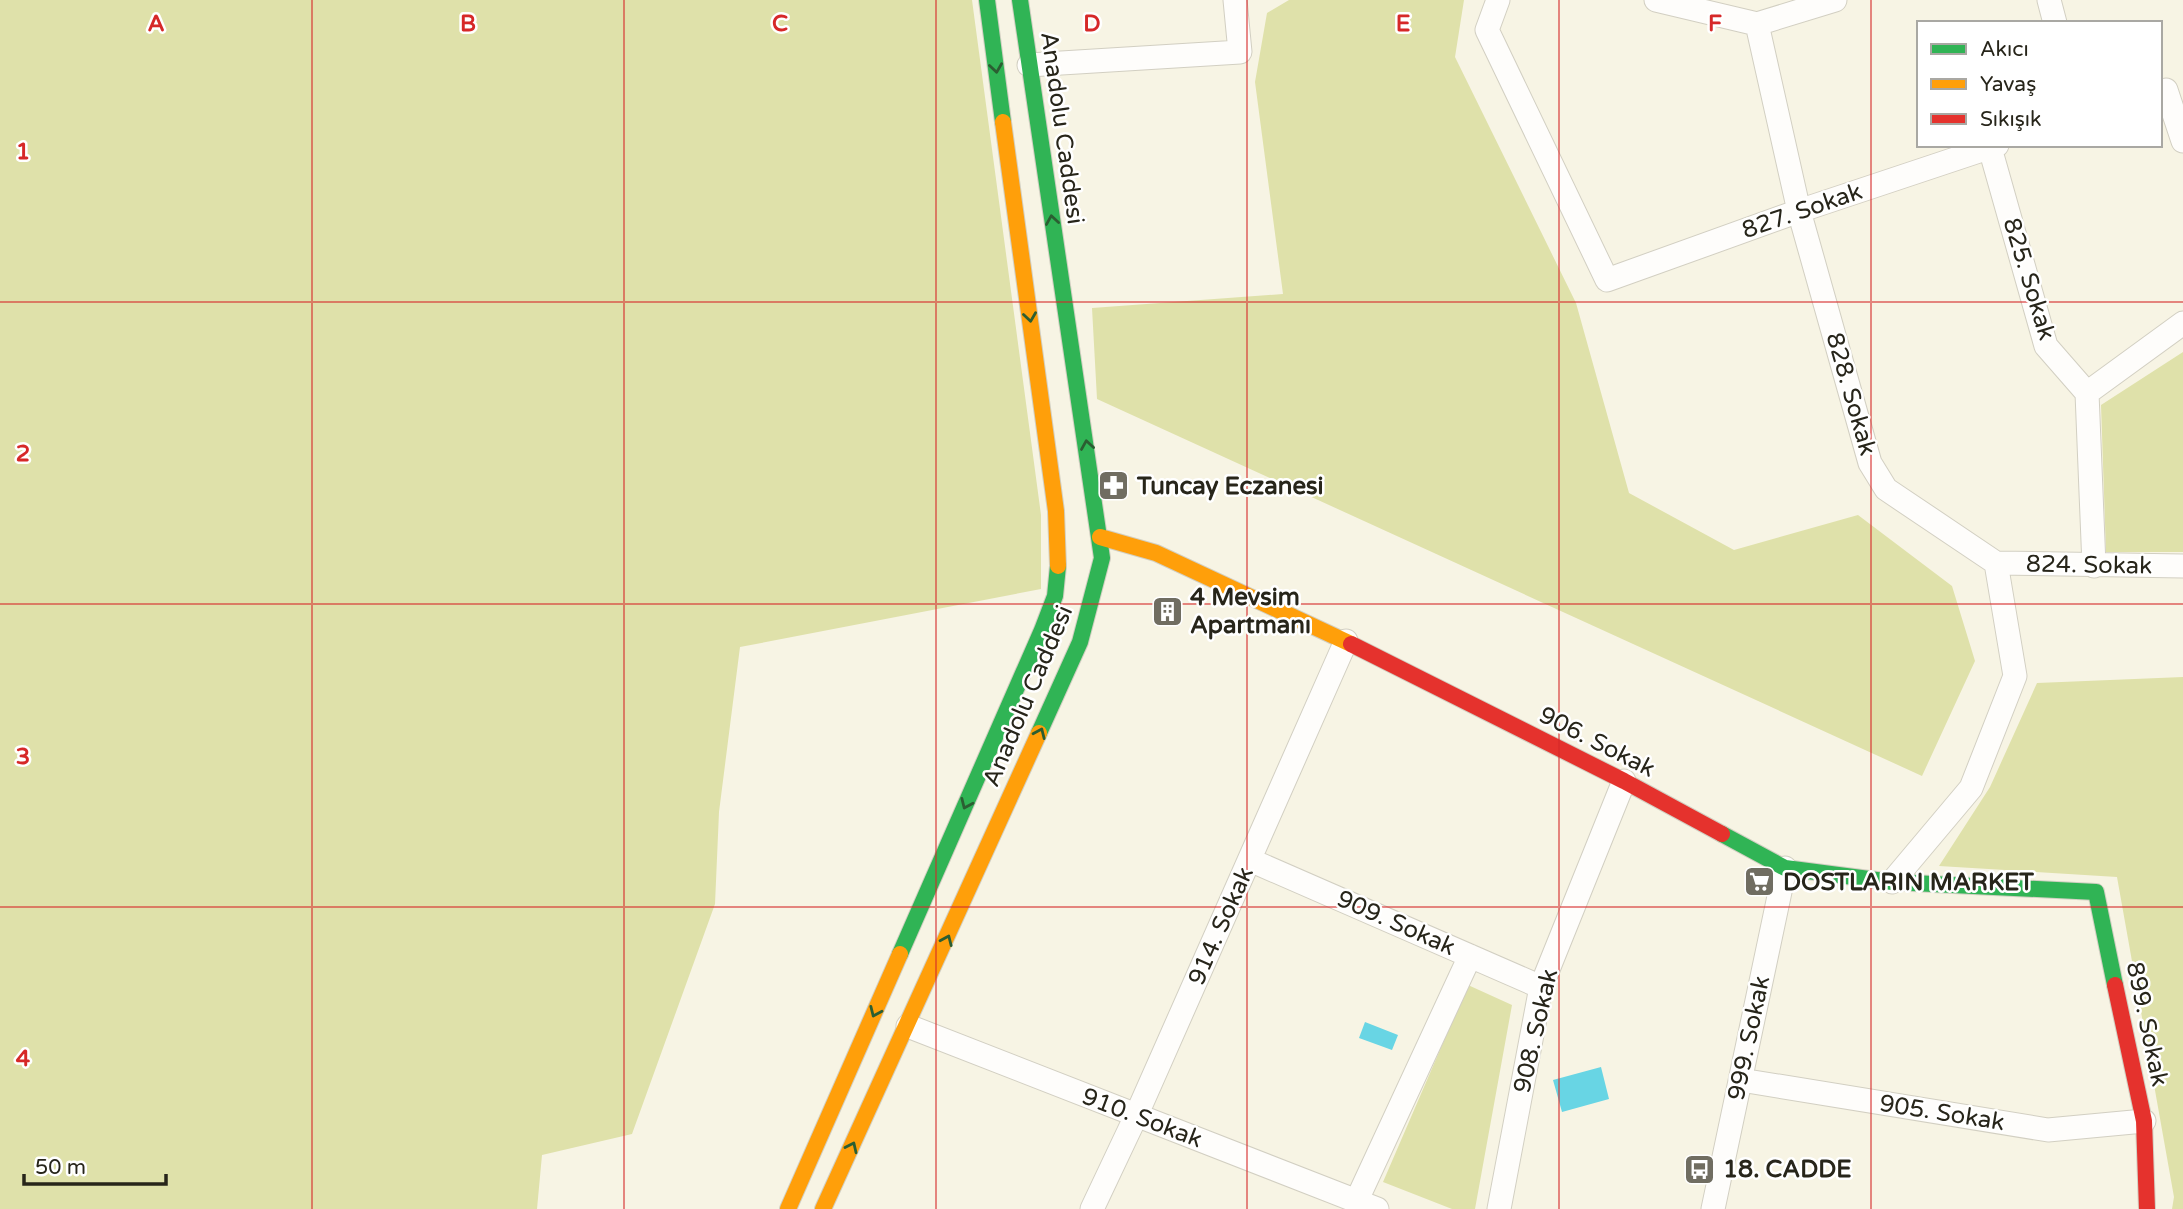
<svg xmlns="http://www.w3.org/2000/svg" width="2183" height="1209" viewBox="0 0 2183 1209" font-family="'Varela Round',sans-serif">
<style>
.green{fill:#dfe1aa}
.water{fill:#68d5e4}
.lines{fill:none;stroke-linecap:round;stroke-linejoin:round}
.street-casing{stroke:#d2cfc2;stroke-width:25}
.fast-casing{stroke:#d2cfc2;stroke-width:18}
.slow-casing{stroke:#d2cfc2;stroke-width:18}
.jam-casing{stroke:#d2cfc2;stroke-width:18}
.street{stroke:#fefdfb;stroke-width:23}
.fast{stroke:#30b455;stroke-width:16}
.slow{stroke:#ff9f0a;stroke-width:16}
.jam{stroke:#e5322d;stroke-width:16}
.oneway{stroke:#2b5e32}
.grid{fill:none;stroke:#d62828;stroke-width:2;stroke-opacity:0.55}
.labels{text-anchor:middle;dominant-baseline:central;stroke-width:5;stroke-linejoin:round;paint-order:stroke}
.street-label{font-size:24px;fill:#27251a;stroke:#fff}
.poi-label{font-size:24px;font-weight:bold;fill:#27251a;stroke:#fff;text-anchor:start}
.grid-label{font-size:23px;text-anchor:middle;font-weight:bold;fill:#d62828;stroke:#fff;stroke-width:5;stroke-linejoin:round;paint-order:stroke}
</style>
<rect width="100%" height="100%" fill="#f7f4e4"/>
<path class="green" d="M0,0H972L1041,515V589L740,647L719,812L715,904L632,1134L542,1155L537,1209H0Z
M1289,0H1464L1455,57L1576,303L1629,493L1734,550L1858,515L1952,586L1975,661L1922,776L1097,399L1092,308L1283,294L1255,82L1267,13Z
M2183,352V552H2106L2101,405Z
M2183,677V1209H2172L2174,1197L2117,877L1939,866L1990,787L2037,683Z
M1468,985L1512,1005L1475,1209H1452L1383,1182Z"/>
<path class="water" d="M1365,1022L1398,1035L1392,1050L1359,1038Z
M1601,1067L1609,1099L1562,1112L1553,1080Z"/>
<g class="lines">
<defs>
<path id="street" d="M1498,0L1487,30L1607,280L1799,211L1997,145
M1656,0L1757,24L1835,0
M2049,0L2055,23
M1757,24L1799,211L1870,463L1886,489L1996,563L2015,676L1971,788L1892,882
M1029,65L1240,52L1235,0
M2166,90L2183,141
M1990,148L2046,346L2087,393L2094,566
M2087,393L2183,323
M1996,563L2183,566
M1250,860L1541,987
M908,1026L1377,1209
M1741,1080L2048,1130L2144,1121
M1356,1202L1470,956
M1092,1209L1136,1116L1346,641
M1499,1209L1541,987L1624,781
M1713,1209L1785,868"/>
<path id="fast" d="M987,0L1003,122
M1020,0L1102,558L1080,642L1039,733
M1722,834L1785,868L1892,882L2096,892L2115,985
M900,954L1042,630L1055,596L1058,566"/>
<path id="slow" d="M1003,122L1056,511L1058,566
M1100,537L1156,553L1351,644
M788,1209L900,954
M823,1209L1039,733"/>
<path id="jam" d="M1351,644L1624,781L1722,834
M2115,985L2144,1121L2147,1209"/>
</defs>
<use href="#street" class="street-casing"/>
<use href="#fast" class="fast-casing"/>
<use href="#slow" class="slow-casing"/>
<use href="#jam" class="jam-casing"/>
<use href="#street" class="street"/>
<use href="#fast" class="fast"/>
<use href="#slow" class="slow"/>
<use href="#jam" class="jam"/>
</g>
<defs><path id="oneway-chevron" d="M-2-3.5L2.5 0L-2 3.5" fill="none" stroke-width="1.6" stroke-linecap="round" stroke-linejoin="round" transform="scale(1.75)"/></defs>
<g class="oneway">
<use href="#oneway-chevron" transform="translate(996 68) rotate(82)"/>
<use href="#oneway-chevron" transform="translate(1052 220) rotate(-99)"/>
<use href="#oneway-chevron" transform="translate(1030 317) rotate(82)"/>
<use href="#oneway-chevron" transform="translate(1087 445) rotate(-99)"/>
<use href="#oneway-chevron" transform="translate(1040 733) rotate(-66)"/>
<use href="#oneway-chevron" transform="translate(966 804) rotate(114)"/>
<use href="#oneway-chevron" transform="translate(947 940) rotate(-66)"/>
<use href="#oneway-chevron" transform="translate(875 1012) rotate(114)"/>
<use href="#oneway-chevron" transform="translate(852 1147) rotate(-65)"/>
</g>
<path class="grid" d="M312,0V1209M624,0V1209M936,0V1209M1247,0V1209M1559,0V1209M1871,0V1209M0,302H2183M0,604H2183M0,907H2183"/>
<defs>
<symbol id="pharmacy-square" viewBox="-11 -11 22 22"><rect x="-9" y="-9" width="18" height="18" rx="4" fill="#706d61" stroke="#fff"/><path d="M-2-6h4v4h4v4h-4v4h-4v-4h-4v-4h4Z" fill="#fff"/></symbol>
<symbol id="building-square" viewBox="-11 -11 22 22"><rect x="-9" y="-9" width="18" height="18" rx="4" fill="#706d61" stroke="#fff"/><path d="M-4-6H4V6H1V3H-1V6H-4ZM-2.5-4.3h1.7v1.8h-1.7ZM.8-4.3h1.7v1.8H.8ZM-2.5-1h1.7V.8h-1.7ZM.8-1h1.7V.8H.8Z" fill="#fff"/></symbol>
<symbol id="supermarket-square" viewBox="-11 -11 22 22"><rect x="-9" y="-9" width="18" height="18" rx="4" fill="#706d61" stroke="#fff"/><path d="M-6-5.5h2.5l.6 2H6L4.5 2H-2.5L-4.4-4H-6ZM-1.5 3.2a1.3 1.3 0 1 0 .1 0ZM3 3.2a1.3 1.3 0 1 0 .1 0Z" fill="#fff"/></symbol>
<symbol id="bus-square" viewBox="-11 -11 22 22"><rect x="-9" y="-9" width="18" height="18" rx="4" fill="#706d61" stroke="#fff"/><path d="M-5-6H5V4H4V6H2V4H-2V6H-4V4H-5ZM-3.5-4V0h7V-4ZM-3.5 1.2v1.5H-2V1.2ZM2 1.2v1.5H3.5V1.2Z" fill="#fff"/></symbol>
</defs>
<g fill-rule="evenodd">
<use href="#pharmacy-square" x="1096" y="468" width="35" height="35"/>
<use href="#building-square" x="1150" y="594" width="35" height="35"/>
<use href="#supermarket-square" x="1742" y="864" width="35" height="35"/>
<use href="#bus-square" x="1682" y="1152" width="35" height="35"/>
</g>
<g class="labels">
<g class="street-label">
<text transform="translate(1062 128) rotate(82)">Anadolu Caddesi</text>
<text transform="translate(1802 211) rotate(-19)">827. Sokak</text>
<text transform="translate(2029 279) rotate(73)">825. Sokak</text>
<text transform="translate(1851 394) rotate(74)">828. Sokak</text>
<text transform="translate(2089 565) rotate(1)">824. Sokak</text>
<text transform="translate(1028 696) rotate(-67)">Anadolu Caddesi</text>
<text transform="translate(1597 742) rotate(27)">906. Sokak</text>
<text transform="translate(1396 923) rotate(24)">909. Sokak</text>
<text transform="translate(1221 926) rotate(-66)">914. Sokak</text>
<text transform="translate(2147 1024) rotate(78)">899. Sokak</text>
<text transform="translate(1536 1031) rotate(-77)">908. Sokak</text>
<text transform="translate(1749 1038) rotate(-78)">999. Sokak</text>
<text transform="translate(1942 1113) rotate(9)">905. Sokak</text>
<text transform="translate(1142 1118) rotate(21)">910. Sokak</text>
</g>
<g class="poi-label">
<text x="1137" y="486">Tuncay Eczanesi</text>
<text x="1190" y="597">4 Mevsim<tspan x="1190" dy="28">Apartmanı</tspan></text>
<text x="1783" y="882">DOSTLARIN MARKET</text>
<text x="1723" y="1169">18. CADDE</text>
</g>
</g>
<g class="grid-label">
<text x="156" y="31">A</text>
<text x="468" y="31">B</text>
<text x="780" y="31">C</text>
<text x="1092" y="31">D</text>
<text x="1403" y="31">E</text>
<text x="1715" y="31">F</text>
<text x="23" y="159">1</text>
<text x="23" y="461">2</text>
<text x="23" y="764">3</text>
<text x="23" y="1066">4</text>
</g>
<rect x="1917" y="21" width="245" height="126" fill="#ffffff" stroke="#a9a8a3" stroke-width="2"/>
<rect x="1931" y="44" width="35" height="10" fill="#30b455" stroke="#a9a8a3" stroke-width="2"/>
<text x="1980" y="56" font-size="21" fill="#27251a">Akıcı</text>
<rect x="1931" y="79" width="35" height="10" fill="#ff9f0a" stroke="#a9a8a3" stroke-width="2"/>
<text x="1980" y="91" font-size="21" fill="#27251a">Yavaş</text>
<rect x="1931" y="114" width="35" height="10" fill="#e5322d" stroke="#a9a8a3" stroke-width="2"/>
<text x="1980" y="126" font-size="21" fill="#27251a">Sıkışık</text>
<path d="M24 1174v10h142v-10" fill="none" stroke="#27251a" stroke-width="3.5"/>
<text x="35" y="1174" font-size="21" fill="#27251a" stroke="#ffffff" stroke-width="5" paint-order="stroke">50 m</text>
</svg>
